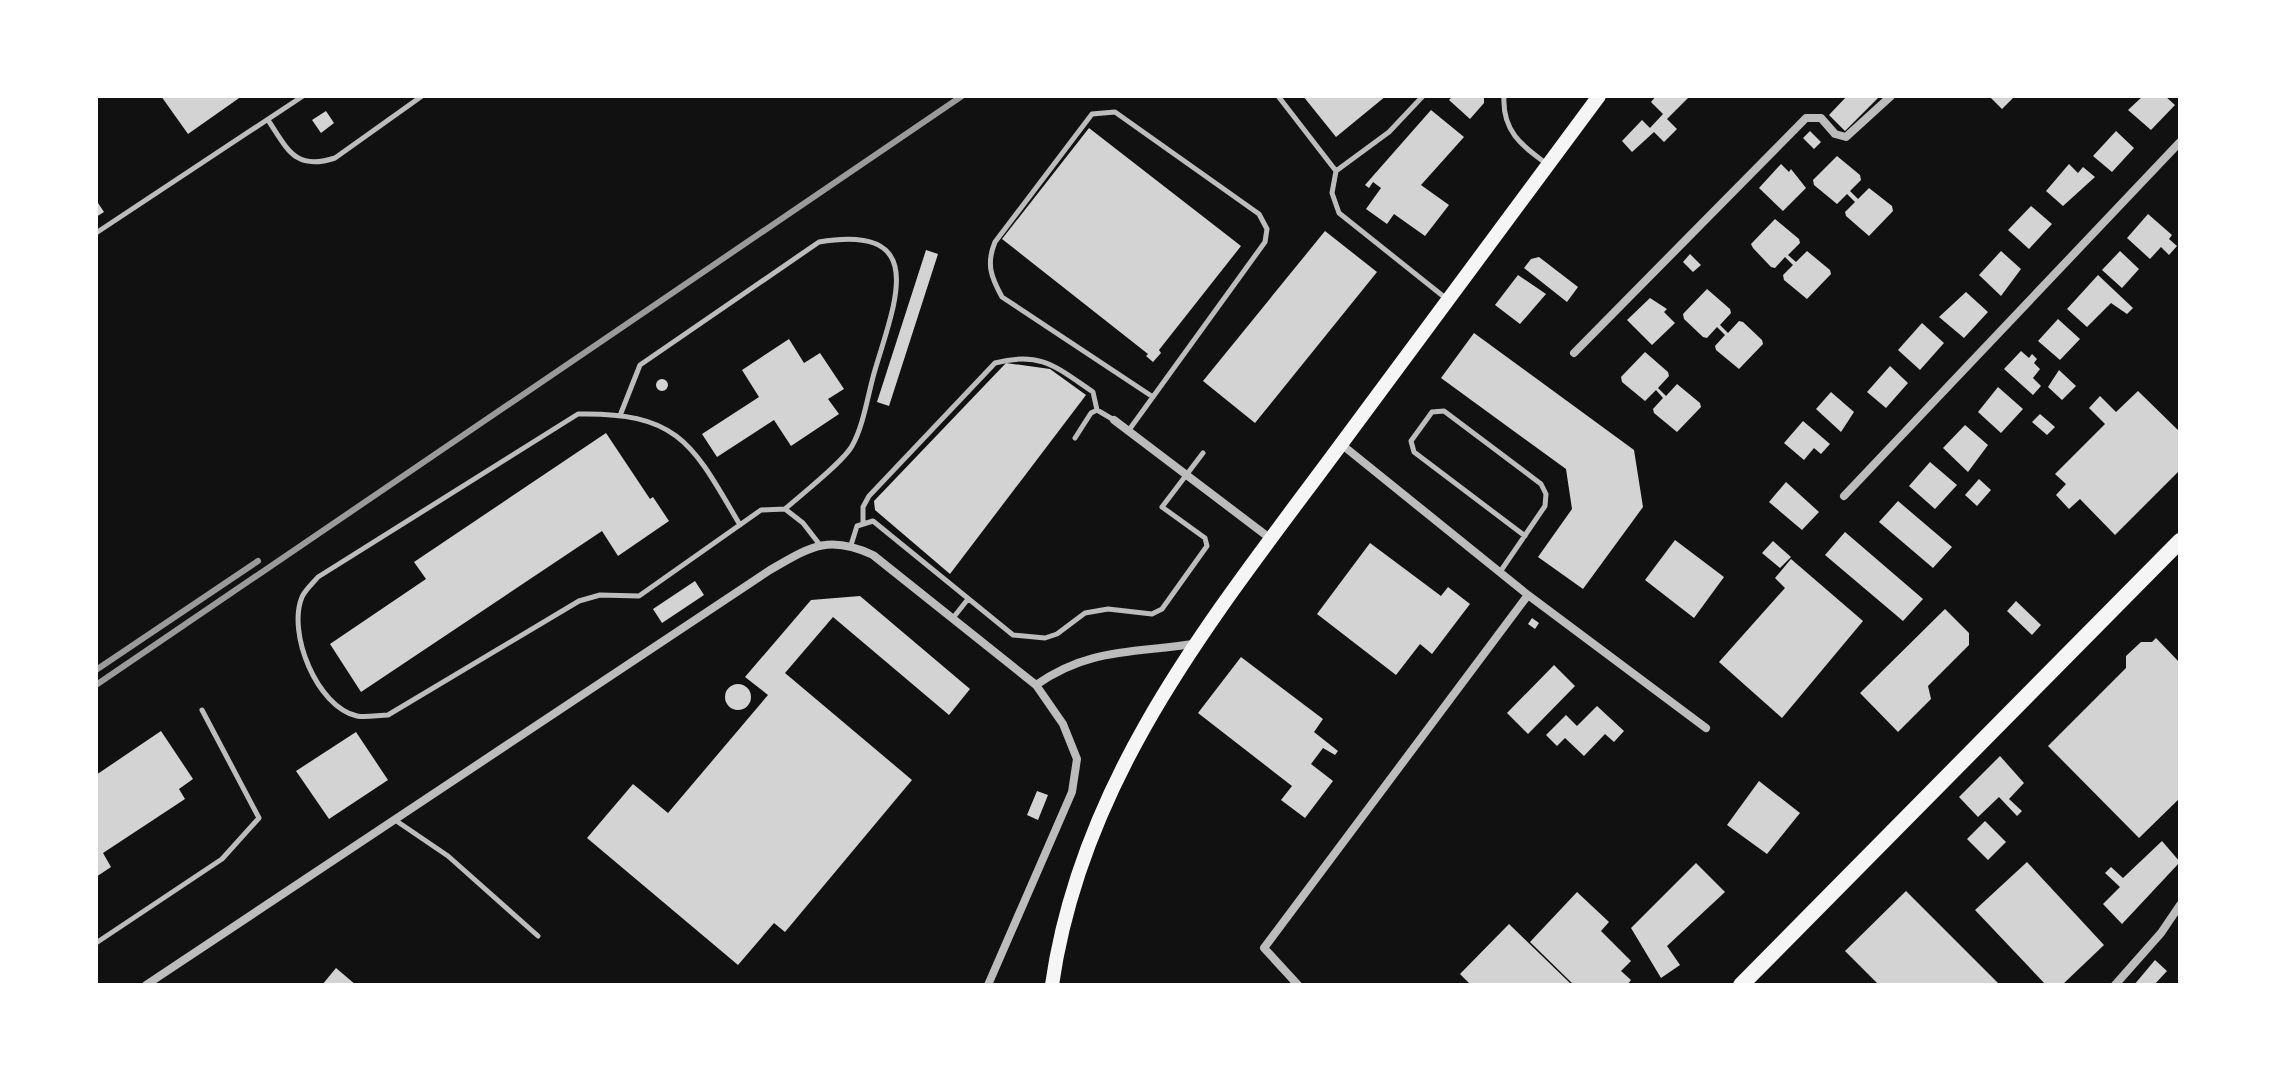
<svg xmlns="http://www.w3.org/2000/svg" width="2276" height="1081" viewBox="0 0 2276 1081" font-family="'Fira Sans Condensed',sans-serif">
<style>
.building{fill:#d3d3d3}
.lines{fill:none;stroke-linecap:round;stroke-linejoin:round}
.service{stroke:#bcbcbc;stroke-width:5}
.minor{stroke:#bcbcbc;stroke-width:8}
.secondary{stroke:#f5f5f5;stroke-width:14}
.primary{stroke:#f5f5f5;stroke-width:16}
.rail{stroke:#9a9a9a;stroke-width:6}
</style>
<rect width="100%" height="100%" fill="#111"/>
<path class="building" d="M161,96H242L188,134Z
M1303,96H1386L1336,137Z
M1453,96H1484V103L1470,119L1449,100Z
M1656,96H1690L1667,119L1677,129L1664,142L1654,132L1632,152L1622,141L1642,120L1650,128L1663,114L1651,102Z
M1847,96H1880L1845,131L1829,115Z
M1989,96H2011L2013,98L2002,109Z
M2143,96H2165L2175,105L2151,130L2128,110Z
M1431,110L1464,137L1421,185L1449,205L1425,236L1394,214L1387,224L1366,209L1381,188L1373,182L1369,188L1365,185Z
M326,111L334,123L321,133L312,120Z
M1089,128L1241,246L1159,350L1161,353L1153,362L1146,356L1148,354L1002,239Z
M1810,131L1821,142L1814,149L1803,138Z
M2116,131L2134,148L2112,172L2093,156Z
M1837,156L1860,175L1861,180L1850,191L1858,199L1869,188L1892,206L1893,211L1869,236L1846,216L1845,212L1855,202L1847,194L1837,204L1814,185L1813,180Z
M1781,164L1789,172L1791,169L1806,188L1783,211L1759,188Z
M2069,164L2078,173L2083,167L2095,177L2063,206L2046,191Z
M96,200L104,212L96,217Z
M2031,206L2052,224L2029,249L2008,230Z
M2148,214L2172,235L2169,239L2177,246L2169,255L2161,247L2150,259L2127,238Z
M1775,219L1799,239L1800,243L1788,255L1796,262L1807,251L1830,270L1831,274L1807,299L1784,280L1783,275L1793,265L1785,257L1775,268L1771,267L1753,248L1751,244Z
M1325,231L1377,272L1255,423L1203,381Z
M926,250L938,254L889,406L877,402Z
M2001,251L2021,269L2001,296L1979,275Z
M2120,251L2139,269L2122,288L2102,270Z
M1690,254L1701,265L1693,272L1683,262Z
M1539,257L1578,287L1567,302L1524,268L1531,259Z
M1518,275L1546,294L1520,324L1495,305Z
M2098,275L2133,308L2127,314L2111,303L2087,327L2067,309Z
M1707,289L1730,309L1731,313L1720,325L1728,333L1739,321L1743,322L1762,340L1763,344L1739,369L1716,350L1715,346L1725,335L1717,327L1707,338L1703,337L1684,319L1683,314Z
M1966,292L1988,312L1964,338L1939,317Z
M1650,298L1667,309L1664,312L1675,323L1652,345L1627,320Z
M2058,319L2080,339L2060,360L2038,341Z
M1922,323L1944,343L1920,370L1898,350Z
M1474,333L1634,450L1643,507L1583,589L1538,557L1572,509L1566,469L1441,378Z
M789,339L804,363L820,353L844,389L828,399L839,414L791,446L774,420L717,457L702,434L759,397L742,370Z
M2021,351L2029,358L2032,354L2037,359L2034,363L2040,369L2033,378L2041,386L2033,395L2004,369Z
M1645,352L1668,372L1669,376L1658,388L1666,396L1677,384L1700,403L1701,407L1677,432L1654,413L1653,409L1663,398L1656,390L1645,401L1622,382L1621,377Z
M1006,363L1050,369L1086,395L950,574L875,510L874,501Z
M1890,366L1908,383L1886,408L1867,392Z
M2059,370L2076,386L2062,400L2048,387Z
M656 385a6 6 0 1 1 12 0a6 6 0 1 1-12 0Z
M1998,387L2023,409L2001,433L1978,412Z
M2138,391L2180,432V470L2115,535L2080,499L2069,509L2056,495L2066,484L2055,474L2105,424L2089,408L2100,396L2116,412Z
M1831,392L1854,412L1841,432L1816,409Z
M2040,414L2055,427L2047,435L2032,422Z
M1803,421L1830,444L1821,454L1814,448L1804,460L1784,443Z
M1965,425L1988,445L1968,472L1943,448Z
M606,433L650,499L653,497L669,521L618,556L602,531L361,692L330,644L426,579L414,562Z
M1930,462L1957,485L1935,509L1909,486Z
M1979,479L1991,490L1977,506L1965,495Z
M1786,482L1819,512L1802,530L1769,502Z
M1898,501L1952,547L1933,568L1879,522Z
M1845,532L1923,599L1903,621L1825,555Z
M1675,540L1724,577L1694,618L1645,580Z
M1773,541L1791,557L1780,568L1762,553Z
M1370,543L1441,596L1448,587L1470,604L1432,654L1420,644L1396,675L1317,614Z
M1791,559L1863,621L1782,718L1719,662L1785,588L1775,578Z
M695,581L704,595L662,623L653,609Z
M860,596L970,689L949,715L833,617L785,673L912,780L785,932L774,923L738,965L587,838L633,784L668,813L768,695L745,677L811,600Z
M2016,601L2041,625L2032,635L2007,611Z
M1945,609L1969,633V645L1928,686L1931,699L1898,732L1860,693Z
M1532,618L1539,623L1535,629L1528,624Z
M2156,638L2180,663V798L2139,838L2048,746L2126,668V656L2141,642H2152Z
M1241,657L1323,719L1314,732L1338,751L1335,755L1323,748L1311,764L1333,781L1305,818L1281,800L1292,786L1198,713Z
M1554,665L1575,686L1528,734L1507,713Z
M725 697a13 13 0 1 1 26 0a13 13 0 1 1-26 0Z
M1597,706L1624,731L1614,742L1605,734L1584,756L1565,738L1557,746L1546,735L1566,715L1577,726Z
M161,731L193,779L179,789L185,799L103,853L111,867L96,877V775Z
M356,732L388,780L329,819L296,771Z
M2000,756L2024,783L2009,799L2022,811L2017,816L1999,797L1978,817L1959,797Z
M1759,781L1800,813L1767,854L1727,825Z
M1037,791L1048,795L1038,820L1027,815Z
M1985,821L2006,842L1988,860L1967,839Z
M2162,841L2180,862L2122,924L2103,904L2120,887L2105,873L2111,867L2123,878Z
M2027,862L2104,945L2062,985H2046L1975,910Z
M1696,863L1725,892L1667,946L1680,965L1661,978L1631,928Z
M1906,891L2000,985H1879L1845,951Z
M1577,892L1609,922L1601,931L1631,961L1621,971L1631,980L1627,985H1574L1530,942Z
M1509,924L1572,985H1471L1460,974Z
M2155,960L2167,971L2154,985H2134Z
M336,968L356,985H322Z"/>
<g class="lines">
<path class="service" d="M1278,96L1336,171
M1423,96L1389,132L1336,171L1332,193L1339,213L1448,300
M1504,96C1502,131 1521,145 1547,164
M268,120C288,150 295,171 335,158L422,96
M96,233L303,96
M621,413L640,365L819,242C930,223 895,302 875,370C868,393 864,425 852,446C843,462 801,495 785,509
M1129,430L1265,242L1267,229L1259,214L1115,112L1092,114L995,242C986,264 991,277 1002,297L1153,397
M1075,438L1091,413L1097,410L1114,420
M863,522V507L869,496L995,363C1041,351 1056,367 1093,392L1097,410
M740,525C693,445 680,412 578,414L318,577C313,583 305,590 302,597C287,633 317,707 357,716C366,718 379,715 388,715L579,601L600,595L639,596L761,510L785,509L803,523L820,545
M851,545L857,526L873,521L1013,635L1045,638L1057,634L1085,613L1108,609L1152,614L1162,609L1207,546L1205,538L1162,507L1203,453
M1500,572L1545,506L1546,494L1541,484L1444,411L1432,412L1411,441L1414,452L1525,536
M953,618L968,599
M395,820L448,856L538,936
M96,943L222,859L259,818L202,710"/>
<path class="minor" d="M1574,353L1806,118H1821L1835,134L1846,137L1891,96
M1114,420L1271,539
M1341,444L1528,595L1706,728
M1844,496L2180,142
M1036,685C1088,648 1133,653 1193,644
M146,985L770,570C810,547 828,534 873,555L1036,685L1063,724L1077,759L1072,792L988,985
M1298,985L1264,948L1528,595
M2115,985L2161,933L2180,905"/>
<path class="secondary" d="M1052,985C1082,774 1217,612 1339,447C1426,330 1513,213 1599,96"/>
<path class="primary" d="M1741,985L2180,541"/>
<path class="rail" d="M96,670L258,561
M96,685L962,96"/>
</g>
<rect width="2276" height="1081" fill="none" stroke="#ffffff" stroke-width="196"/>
</svg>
